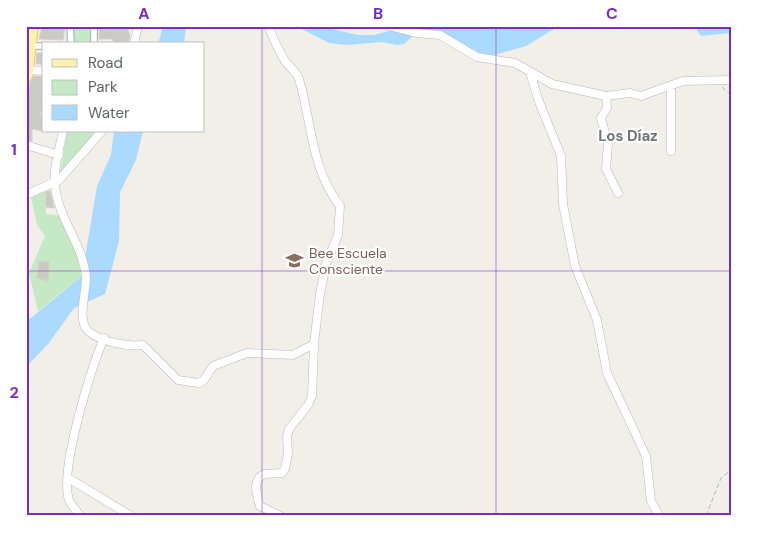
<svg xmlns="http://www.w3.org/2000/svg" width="757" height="542" viewBox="0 0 757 542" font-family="'DM Sans',sans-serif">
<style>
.green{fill:#c5e8c5}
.water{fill:#aadaff}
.building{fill:#cccac5;stroke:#d6d1c6}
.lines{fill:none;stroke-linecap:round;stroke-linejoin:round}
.pedestrian-casing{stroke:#b5b8bc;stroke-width:8}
.minor-casing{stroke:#b5b8bc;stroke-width:9}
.primary-casing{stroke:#f2c960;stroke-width:14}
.path{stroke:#9cc7a9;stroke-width:1;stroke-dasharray:5 2.5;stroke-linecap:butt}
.pedestrian{stroke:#fff;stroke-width:5.5}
.minor{stroke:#fff;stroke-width:8}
.primary{stroke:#fff2af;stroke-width:12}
.grid{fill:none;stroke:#7b2cbf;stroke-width:1;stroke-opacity:0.55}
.labels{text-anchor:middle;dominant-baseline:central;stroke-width:4.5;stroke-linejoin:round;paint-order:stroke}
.education-label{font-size:14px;fill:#785e54;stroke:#fff;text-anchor:start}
.neighbourhood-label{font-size:15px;font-weight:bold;fill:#70757a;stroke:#fff}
.neatline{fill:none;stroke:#7b2cbf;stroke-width:2}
.grid-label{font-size:16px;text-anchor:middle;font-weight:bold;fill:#7b2cbf}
</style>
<rect width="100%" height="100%" fill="#f1efe8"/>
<path class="green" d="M70,26H94V44H71Z
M67,131H102L59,180Z
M46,191V214L62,216L74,246L82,276L38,311L29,273L45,236L37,225L31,197Z"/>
<path class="water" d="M163,26H186L184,44H158Z
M296,26H319L358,35H374L407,26L504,29L513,26H559L526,46L491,56L479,54L440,32L416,33L404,44L397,45L382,42L346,45L329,43Z
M694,26H731V33L701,36Z
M114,131H143L136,160L120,192L119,241L105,294L74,308L49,343L26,367V322L82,276L97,186L111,155Z"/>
<path class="building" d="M127,26L130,37L127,44H113V39H99V27Z
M42,27H65L63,40L39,39Z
M37,53H44V64H36Z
M34,76L44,77V102L40,116L44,117V131L32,129V141L26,140V111L30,83Z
M48,191H50L54,208L46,207V192Z
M39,261L49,262L48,281L37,278Z"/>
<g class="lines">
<defs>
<path id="pedestrian" d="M70,26L71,44
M94,26V44
M30,46H44"/>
<path id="minor" d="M268,26C273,37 278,50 285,61C289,67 297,72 299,79C312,123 311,169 340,206L338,235L326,264L320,294L314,344L312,396L308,405L289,429L287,436L288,454L285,469L282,473C276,474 270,473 265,474C251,478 257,496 260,506L281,516
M389,26L416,33L440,35L477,57L515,63L552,84L606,96L630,93L641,96L683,81L731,80
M134,44L138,26
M27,70L44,71
M530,72L538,99L561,156L563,204L575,266L597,320L607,373L646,456L651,501L659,516
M606,96L607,108L601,118L608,143L606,169L618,193
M63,131C60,147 53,168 55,184C57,218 84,245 86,278C86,293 77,320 88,331C101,342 127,347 143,345L178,380L199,383L204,380L213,366L247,353L293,355L314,344
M26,145L59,155
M671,151V87
M26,195L59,180L102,131
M68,478L131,516
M80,516C77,511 71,505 69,500C59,470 91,369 104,338"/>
<path id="primary" d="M26,76L32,26"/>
</defs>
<use href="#pedestrian" class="pedestrian-casing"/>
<use href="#minor" class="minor-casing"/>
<use href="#primary" class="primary-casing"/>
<path class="path" d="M722,87L731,95
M26,92L28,86
M706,516L721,478L731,470"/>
<use href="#pedestrian" class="pedestrian"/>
<use href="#minor" class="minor"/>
<use href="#primary" class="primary"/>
</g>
<path class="grid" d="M262,26V516M496,26V516M26,271H731"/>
<defs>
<symbol id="school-bare" viewBox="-9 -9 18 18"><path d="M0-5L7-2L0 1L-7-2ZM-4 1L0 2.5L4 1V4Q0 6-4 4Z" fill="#8d6e63" stroke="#fff" stroke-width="2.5" paint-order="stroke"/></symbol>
</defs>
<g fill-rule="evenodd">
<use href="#school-bare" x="282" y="248" width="25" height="25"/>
</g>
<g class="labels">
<g class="education-label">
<text x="309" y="253">Bee Escuela<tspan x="309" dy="16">Consciente</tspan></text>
</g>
<g class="neighbourhood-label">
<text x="628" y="136">Los Díaz</text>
</g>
</g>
<rect width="757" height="542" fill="none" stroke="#ffffff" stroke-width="55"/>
<rect x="42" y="42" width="162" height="90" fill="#ffffff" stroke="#bfc1c3"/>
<rect x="52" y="59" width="25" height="8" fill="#fff2af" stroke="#bfc1c3"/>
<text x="88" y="68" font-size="15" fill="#5f6368">Road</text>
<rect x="52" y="80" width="25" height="15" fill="#c5e8c5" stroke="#bfc1c3"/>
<text x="88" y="92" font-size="15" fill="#5f6368">Park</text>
<rect x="52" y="105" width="25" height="15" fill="#aadaff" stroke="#bfc1c3"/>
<text x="88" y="118" font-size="15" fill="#5f6368">Water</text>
<rect x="28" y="28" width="702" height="486" class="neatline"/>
<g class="grid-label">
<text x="144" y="19">A</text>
<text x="378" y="19">B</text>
<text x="612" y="19">C</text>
<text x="14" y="155">1</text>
<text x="14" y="398">2</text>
</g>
</svg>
